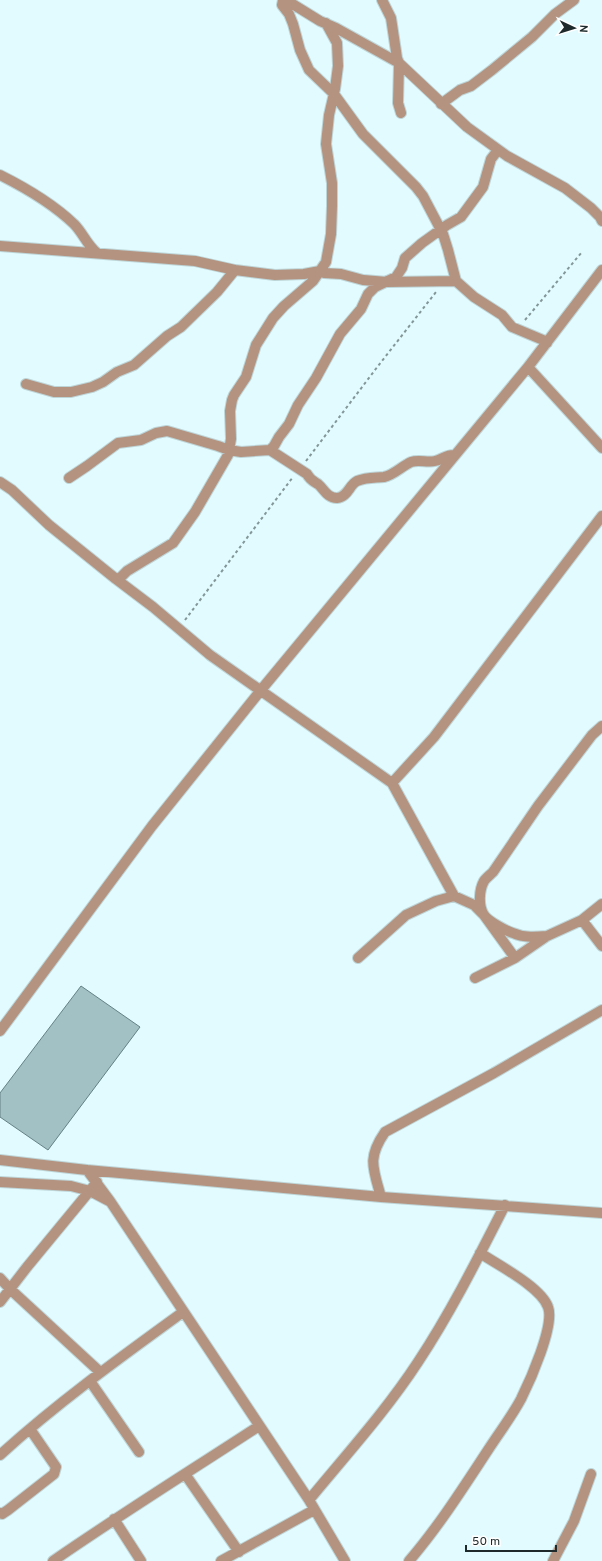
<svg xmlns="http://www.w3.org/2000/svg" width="602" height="1561" viewBox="0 0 602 1561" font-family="Overpass,sans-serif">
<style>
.building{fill:#a2c1c5;stroke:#648185}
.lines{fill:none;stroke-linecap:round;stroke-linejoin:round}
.minor-casing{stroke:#bed5d8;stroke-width:12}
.path{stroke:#839698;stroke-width:2;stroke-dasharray:3 3;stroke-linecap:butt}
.minor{stroke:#b49380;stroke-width:10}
</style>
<rect width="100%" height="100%" fill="#e1fbfe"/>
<path class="building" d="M81,986L140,1027L48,1150L0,1117V1093Z"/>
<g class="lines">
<defs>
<path id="minor" d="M283,0L282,5L289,14L293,24L300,50L309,70L334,94L363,134L416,187L423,196L443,234L448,250L456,281L474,297L502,315L512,327L543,340L547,343
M286,0L320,21L336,28L399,63L467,127L507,156L565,188L591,208L600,217L602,221
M382,0L391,18L397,58L399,63L398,103L401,113
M441,104L460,90L471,86L492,70L532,37L555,14L574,0
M0,175C26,188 52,203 74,224C83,233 87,245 97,253
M0,246L195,261L235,270L275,275L304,274L320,271L324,273L341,274L363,280L387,282L456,281
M528,367L602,448
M26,384L54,392H71L92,387L103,382L117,372L134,365L167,336L181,327L217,292L235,270
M270,450L307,474C310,480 313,481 318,484C324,489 327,498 337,498C348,497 349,485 357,481C367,477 375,478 384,477C394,475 402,466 411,462C419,459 427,463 435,461C443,459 447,454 455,455
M69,478L87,466L118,443L141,440L156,433L167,431L218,446L229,450L241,452L270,450L274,446L279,437L289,424L298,405L316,378L340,334L361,309L368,294L375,287L396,277L402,268L405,258L422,243L447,225L461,217L483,187L491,159L498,150
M0,482L12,490L49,525L116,579L153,607L210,655L392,783L454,896L474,905L484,915L515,958
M116,579H119L127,571L173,543L195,512L228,455L231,439L230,411L232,400L234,395L246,377L256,345L273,318L284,306L313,281L326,262L331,234L332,206V183L326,144L329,115L335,89L338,66L337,43L326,23
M392,783L434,737L602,516
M582,920L602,946
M547,936C536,937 524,938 513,933C506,931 488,921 484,915C478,906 479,890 484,881C486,878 490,875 493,872L538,806L592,735L602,726
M358,958L406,915L436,901L454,896
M475,978L515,958L547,936L582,920L602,904
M0,1031L152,826L261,690L528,367L602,270
M0,1160L87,1170L381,1197L602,1213
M87,1170L110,1201L309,1500L345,1561
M0,1182L71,1186L90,1191L109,1201
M381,1197C373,1168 367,1158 385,1132L494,1073L602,1010
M0,1278L10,1289L100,1372
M0,1302L27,1267L97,1182
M90,1381L139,1452
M0,1455C57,1403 121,1357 183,1312
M185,1474L239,1552
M309,1500C346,1455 386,1411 418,1362C451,1312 478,1258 505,1205
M0,1513L2,1514L8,1510L54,1474L56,1467L30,1429
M114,1519L141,1561
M53,1561C121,1514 190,1471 259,1426
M221,1561L314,1510
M409,1561C439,1526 463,1488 488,1450C499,1433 512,1416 521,1399C530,1381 555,1325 548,1307C541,1287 498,1265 480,1253
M553,1561L574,1521L591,1474"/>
</defs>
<use href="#minor" class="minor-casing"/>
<path class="path" d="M525,320L582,252
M306,461L378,366L436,292
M185,620L293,477"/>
<use href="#minor" class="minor"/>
</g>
<g transform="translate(574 28) rotate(94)" stroke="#ffffff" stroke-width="3" paint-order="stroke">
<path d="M0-3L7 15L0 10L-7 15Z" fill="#1d292a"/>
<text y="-6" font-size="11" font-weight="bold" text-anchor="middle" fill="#1d292a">N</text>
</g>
<path d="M466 1545v6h90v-6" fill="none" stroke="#1d292a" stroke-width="2"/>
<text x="472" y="1545" font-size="12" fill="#1d292a" stroke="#ffffff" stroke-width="3" paint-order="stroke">50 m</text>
</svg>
